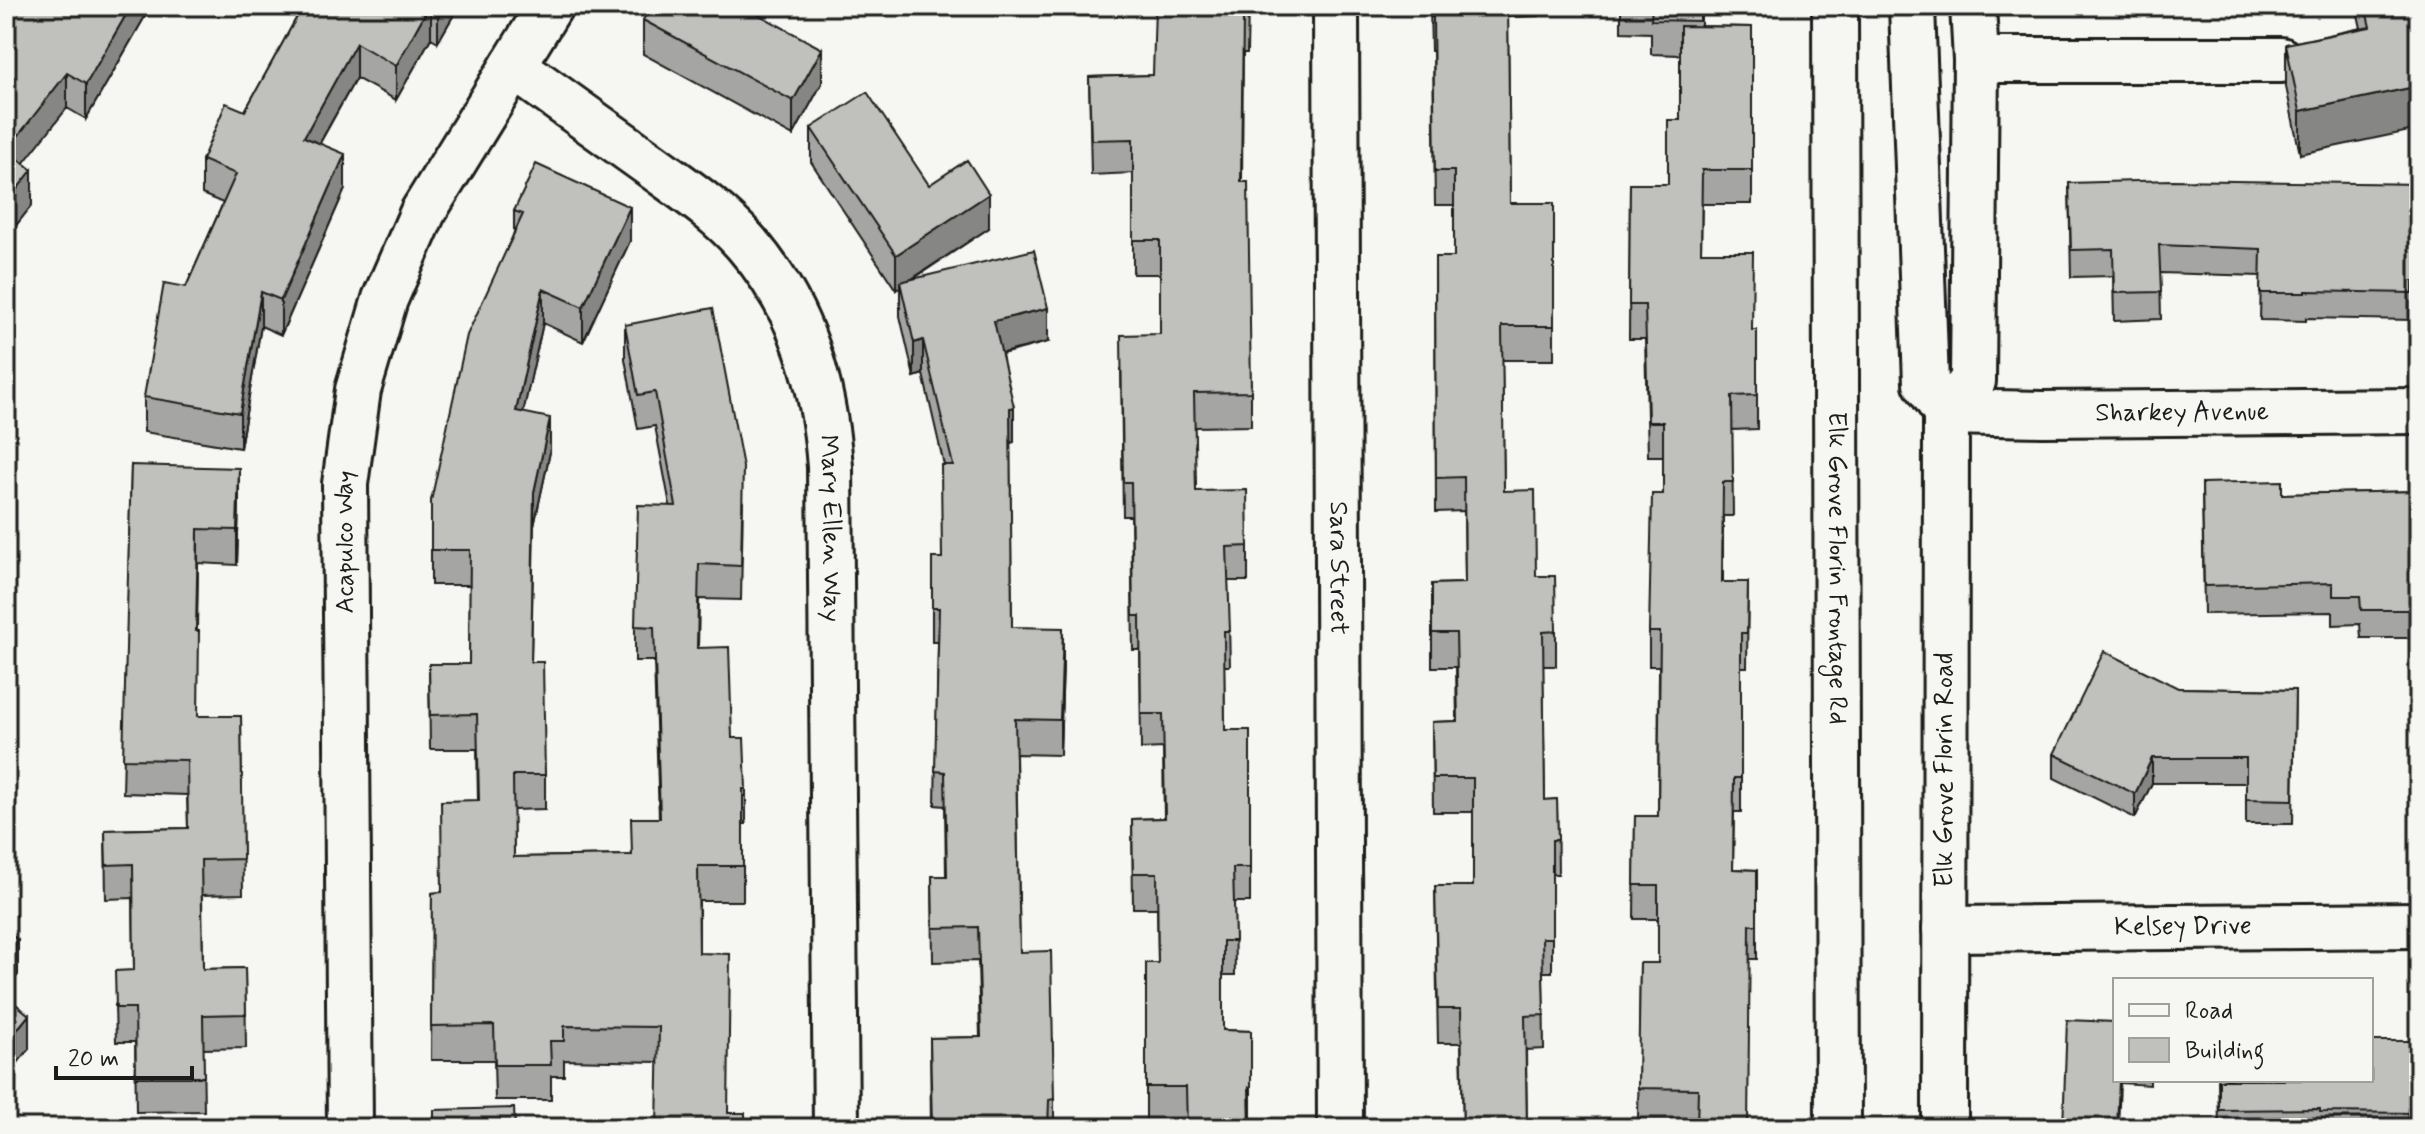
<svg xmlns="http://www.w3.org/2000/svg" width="2425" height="1134" viewBox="0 0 2425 1134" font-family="Mynerve,sans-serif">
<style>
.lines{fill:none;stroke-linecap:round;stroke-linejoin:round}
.minor-casing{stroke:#1c1c1c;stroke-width:50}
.major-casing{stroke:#1c1c1c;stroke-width:50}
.minor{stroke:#f6f6f2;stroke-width:44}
.major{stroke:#f6f6f2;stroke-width:44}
.wall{fill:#a5a5a3;stroke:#1c1c1c;stroke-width:2}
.shaded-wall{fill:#868684;stroke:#1c1c1c;stroke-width:2}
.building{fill:#c0c0bd;stroke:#1c1c1c;stroke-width:2}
.labels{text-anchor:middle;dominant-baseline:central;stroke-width:7;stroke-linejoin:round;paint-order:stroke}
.street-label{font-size:26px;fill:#1c1c1c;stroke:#f6f6f2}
</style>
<rect width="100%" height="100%" fill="#f6f6f2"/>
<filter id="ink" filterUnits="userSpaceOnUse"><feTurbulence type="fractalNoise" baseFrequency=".0125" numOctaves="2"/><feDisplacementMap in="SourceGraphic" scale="16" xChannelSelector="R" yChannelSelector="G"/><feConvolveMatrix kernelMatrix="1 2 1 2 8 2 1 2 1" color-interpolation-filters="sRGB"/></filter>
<g filter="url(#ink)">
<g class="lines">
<defs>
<g id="minor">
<path id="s1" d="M1336,6L1340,1128"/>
<path id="s2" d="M1835,6L1838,1128"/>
<path d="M1976,60H2281"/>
<path id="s3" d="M513,66C557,98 602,130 647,162C681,187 717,210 746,243C802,307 824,384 830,467L836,1128"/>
<path id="s4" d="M1946,412L2042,414L2419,411"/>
<path id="s5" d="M1945,929L2419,925"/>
<path id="s6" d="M350,1128L345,484L358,390L385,299L423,212L550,6"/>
</g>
<path id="major" d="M1912,6L1926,383L1946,412L1945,1128
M1946,412L1973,381L1976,60L1973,6"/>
</defs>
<use href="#minor" class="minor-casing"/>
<use href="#major" class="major-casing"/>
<use href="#minor" class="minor"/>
<use href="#major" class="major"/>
</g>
<path class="wall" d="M6,6H151L86,119L67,108L23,163L32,205L6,238Z
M303,6H459L438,42L431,38L396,100L356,78L320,143L345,189L281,335L261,326L240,448L144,432V397L186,287L223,203L202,194V160L245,111Z
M757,6L754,12L822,83L793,136L643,54V20Z
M1248,6L1247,53H1243L1242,182L1251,392V426L1194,427L1196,491L1248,546V581H1228L1230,666H1224L1225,730H1250V902H1234L1235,975H1223V1030L1251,1031V1122H1146V963H1158L1157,908H1133L1132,819L1164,818L1163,748L1141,749L1140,650H1133L1131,516H1123L1121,369L1160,334V274H1133V173L1091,175L1089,77L1153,75Z
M1430,6H1539V16L1508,17L1510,203H1554V360H1502L1504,491L1556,631V666H1543L1545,800L1557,799L1558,874H1552V972H1543L1544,1049L1526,1050L1527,1128H1463L1461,1043H1438L1435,886H1473V812H1433L1432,722L1457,721L1456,667H1432V584L1465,583L1464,511L1436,512L1435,257H1454V205H1435L1433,51H1431Z
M1621,6H1701V26L1752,27V204H1702L1701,252L1752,330H1757V429L1732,430L1733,516H1723V582H1748L1747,667H1741V812H1734L1733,869L1757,870V959H1750L1697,1123L1638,1122L1640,963H1658V919H1634L1635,816H1658L1659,666H1649V632L1663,494V456H1648L1645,339H1629L1630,184H1668L1680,120V55L1651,54V33L1621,32Z
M2356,6H2419L2300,154L2286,87V44L2361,28Z
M811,128L929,185L989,228L913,279L1048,342L1002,354L1014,442L1010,443L1012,627L1063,662L1060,755L1016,754L1020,952L1054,1099V1128H931L930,1038L980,1037L978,961L933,962L932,876H946L945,806L935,805L938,642H932V558H942L944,465L923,374L914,377L900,316V287L896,290L811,162Z
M2069,183L2419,184V308H2413V320L2306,318V321L2260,320L2261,276L2160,273L2161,319L2114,321L2113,276L2071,277Z
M514,211L630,241L583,342L543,323L523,412L550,452L534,526L531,662L545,775V809L513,810L514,857L631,855L659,818L654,661H635V626L670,505L655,426L638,429L625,359V325L743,502L741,600L699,599L698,648L732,738L746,789V824H743V901H699V953L728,1113L745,1128L658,1062L564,1060V1076H551V1100H495L494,1060H431L432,893L441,892L478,800L477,749H430L429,664H469L470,585H431V501L514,232Z
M131,465L239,503L237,565L198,563L197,631L198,716H241L243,894L202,895L203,969L245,968L246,1048L203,1049L204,1111L136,1112L135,1042H116L115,1005L134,970L133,898L106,899L105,830L188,828L187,795L123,793Z
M2202,483L2282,494L2419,491V638H2361L2360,624L2333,625V612L2204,614Z
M2178,688L2295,690L2293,824H2246V783H2152L2135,818L2054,778V754Z
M2410,1044H2419V1128H2219L2218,1080Z
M2115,1080H2150V1085L2120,1083L2118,1128H2063Z"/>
<path class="shaded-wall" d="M131,6H151L86,119V84Z
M429,6H431V38L396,100V66Z
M439,6H459L438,42V8Z
M739,6H757L739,38Z
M356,43V78L304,171V137Z
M822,49V83L793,136V101Z
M67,73V108L7,184V150Z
M2419,86V129L2300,154V111Z
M345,154V189L281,335V300Z
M32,170V205L6,238V203Z
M989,194V228L901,286L900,282V287L896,290V255Z
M630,207V241L583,342V307Z
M543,289V323L516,445V411Z
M261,292V326L240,448V413Z
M1048,308V342L994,355V321Z
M923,340V374L914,377V343Z
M1014,407V442L1010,443V408Z
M550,418V452L534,526V492Z
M239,468V503L237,565V530Z
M198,529V563L196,665V631Z
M1063,628V662L1060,755V720Z
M2152,758V783L2135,818V794Z
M18,940V975L6,990V955Z
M29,1015V1049L6,1078V1043Z"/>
<path class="building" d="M6,6H131L86,84L67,73L7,150L32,170L6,203Z
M303,6H429L396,66L356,43L304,137L345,154L281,300L261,292L240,413L144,397L164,283L186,287L236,174L202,160L226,103L245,111Z
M651,6H743L822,49L793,101L643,20Z
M1155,6H1247V18H1243L1241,182H1248L1251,392L1194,393L1196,491L1247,490L1248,546L1227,547L1230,631H1224L1225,730H1250V868H1233L1235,941H1223V1030L1251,1031V1087H1249L1250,1128H1187L1186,1087H1146V963H1158L1157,873H1133L1132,819L1165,818L1163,714H1141L1140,616H1133L1131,482H1123L1121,335L1160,334V240H1133V139L1091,140L1089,77L1153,75Z
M1431,6H1508L1510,203H1554V326H1502L1504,491L1535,490L1536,576H1555L1556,631L1543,632L1545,800L1557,799L1558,840H1552V938H1542L1544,1015L1525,1016L1527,1128H1463L1461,1009H1438L1435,886H1473V778H1433L1432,722L1458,721L1456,633H1432V584L1465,583L1464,477L1436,478L1435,257H1454V171H1435L1433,17H1431Z
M1652,6H1700V21L1651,20Z
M2365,6H2419V86L2300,111L2286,44L2370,27Z
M1680,26L1752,27V170H1702L1701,252H1753L1752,330H1757V395L1732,396L1733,482H1723L1722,582H1748L1747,633H1741V778H1734L1733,869L1757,870V925H1750L1748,1128H1697L1698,1089L1638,1088L1640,963H1658V885H1634L1635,816H1658L1660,632H1649L1652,494H1663V422H1648L1645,305H1629L1630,184H1668V120H1680Z
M867,92L929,185L967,160L989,194L896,255L811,128Z
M536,164L630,207L583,307L543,289L516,411L550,418L534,492L531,662H543L545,775H513L514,857L632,855L631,818H660L654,627L635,626L638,505L676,506L655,392L638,395L625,325L713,308L743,467L741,566L699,564L697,648L729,647L732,738H744L746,789H743V866H698L699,953L730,954L728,1113H745V1128H657L659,1027L564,1026V1041H550L551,1065H495L494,1025L431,1026L432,893L442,892L441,801L479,800L477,714L430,715L429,664H469L470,550H431V501L467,335L523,214L514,211Z
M2172,180L2419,184V281H2413V293L2306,291V293H2260L2261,249L2159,245L2161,292L2114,293L2113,249L2071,250L2069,183Z
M1034,250L1048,308L994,321L1014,407L1010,408L1012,627L1063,628L1060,720L1015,719L1020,952L1051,951L1054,1099L1049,1100L1048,1128H932L930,1038L981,1037L978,927L933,928L932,876H947L945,772L935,771L939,608H932V558H942L941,465H953L923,340L914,343L900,282Z
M131,465L239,468L237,530L198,529L196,631H199L198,716H241L243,859L201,860L203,969L245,968L246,1014L203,1015L204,1077H136L135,1008H116L115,971L134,970L133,864L106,865L105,830L188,828L187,760L123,759Z
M2282,481V494L2419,491V610H2361L2360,596H2333V583L2204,586L2202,483Z
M2104,651L2178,688L2295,690L2293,800L2246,799V758H2152L2135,794L2054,754Z
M6,931L18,940L6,955Z
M6,996L29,1015L6,1043Z
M2067,1020L2115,1022V1080H2119L2117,1128H2063Z
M2371,1041H2410V1044H2419V1113L2320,1112V1109L2219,1110V1080H2371Z
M514,1108L515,1128H434V1110Z"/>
</g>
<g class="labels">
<g class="street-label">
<text stroke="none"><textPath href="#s4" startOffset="236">Sharkey Avenue</textPath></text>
<text stroke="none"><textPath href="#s3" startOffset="598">Mary Ellen Way</textPath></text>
<text stroke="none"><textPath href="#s6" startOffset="586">Acapulco Way</textPath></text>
<text stroke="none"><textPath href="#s1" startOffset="562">Sara Street</textPath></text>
<text stroke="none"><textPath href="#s2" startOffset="562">Elk Grove Florin Frontage Rd</textPath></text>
<text transform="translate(1945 770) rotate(-90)">Elk Grove Florin Road</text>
<text stroke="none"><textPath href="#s5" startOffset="238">Kelsey Drive</textPath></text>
</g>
</g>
<rect width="2425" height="1134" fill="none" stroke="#f6f6f2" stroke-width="32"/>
<rect x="16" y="16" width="2393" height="1102" fill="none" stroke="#1c1c1c" stroke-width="3" filter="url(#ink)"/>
<rect x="2113" y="978" width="260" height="104" fill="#f6f6f2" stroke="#9f9f9c" stroke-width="2"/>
<rect x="2129" y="1004" width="40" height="12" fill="#f6f6f2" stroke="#9f9f9c" stroke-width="2"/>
<text x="2185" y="1018" font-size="24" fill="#1c1c1c">Road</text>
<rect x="2129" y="1038" width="40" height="24" fill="#c0c0bd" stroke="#9f9f9c" stroke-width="2"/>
<text x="2185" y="1058" font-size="24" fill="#1c1c1c">Building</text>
<path d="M56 1066v12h136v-12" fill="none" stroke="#1c1c1c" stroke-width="4"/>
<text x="68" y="1066" font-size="24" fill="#1c1c1c" stroke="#f6f6f2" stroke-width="6" paint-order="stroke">20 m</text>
</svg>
